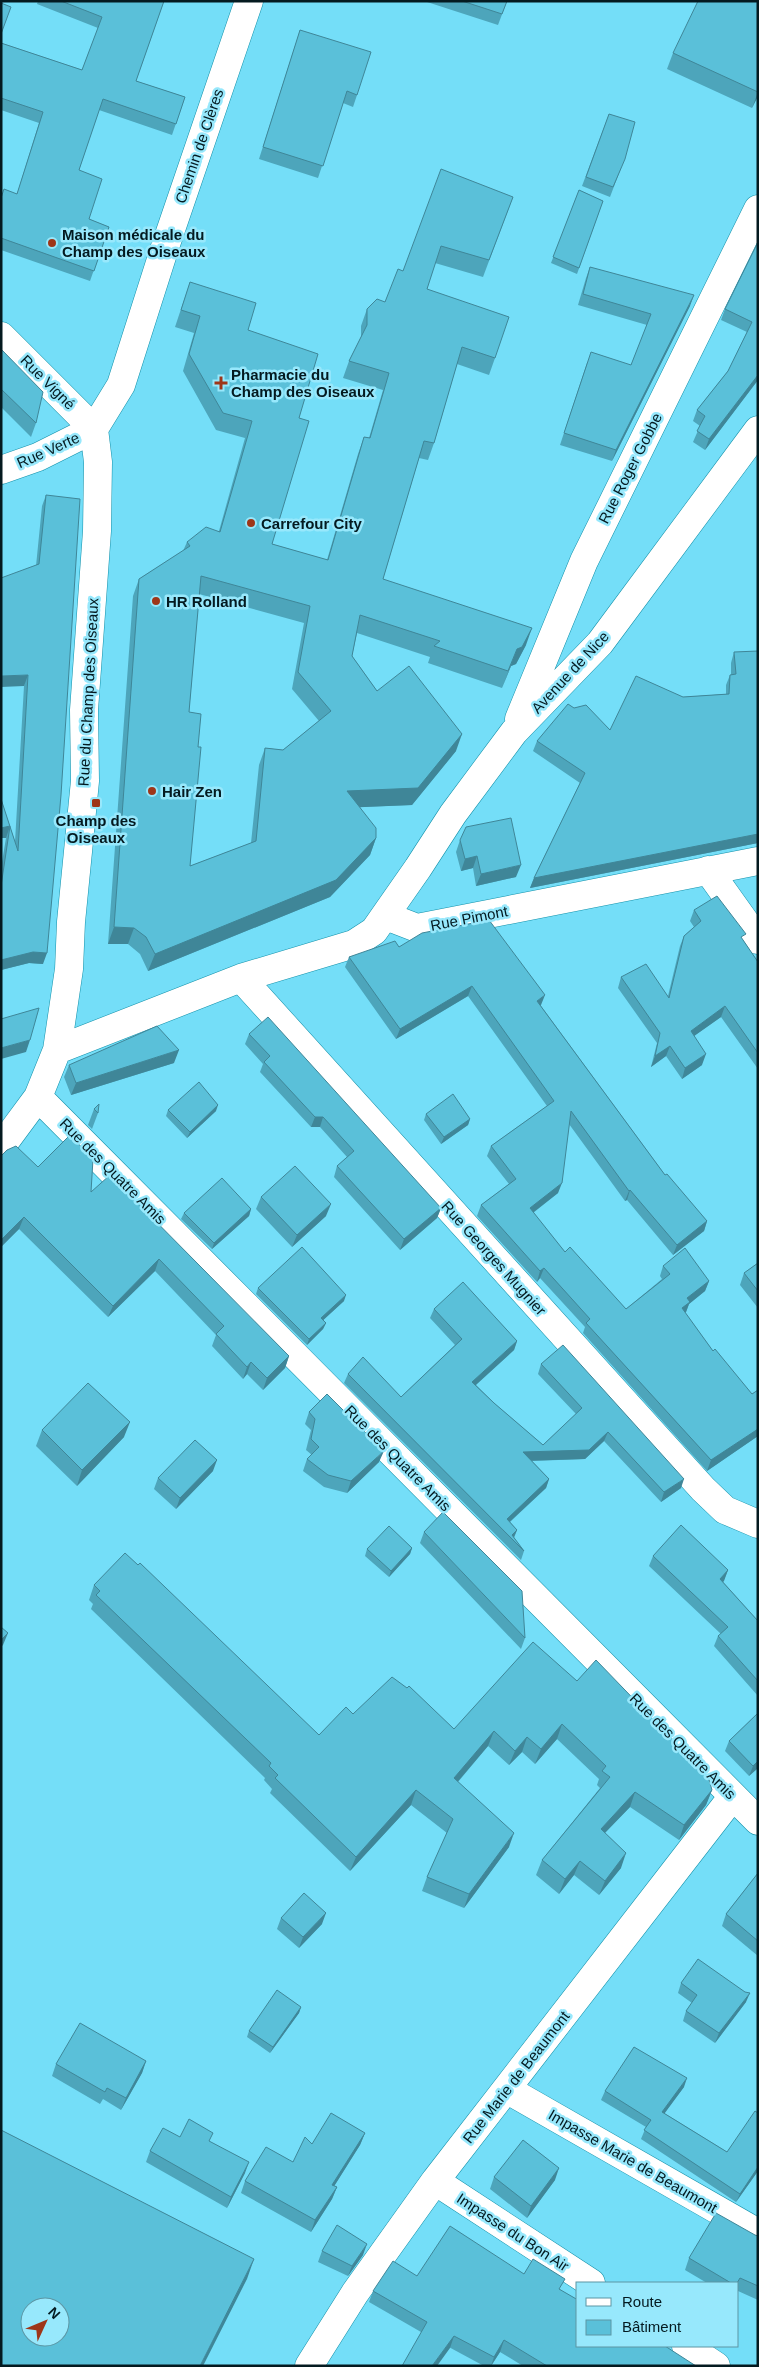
<svg xmlns="http://www.w3.org/2000/svg" width="759" height="2367" viewBox="0 0 759 2367" font-family="Helvetica,sans-serif">
<style>
.lines{fill:none;stroke-linecap:round;stroke-linejoin:round}
.minor-casing{stroke:#1190a9;stroke-width:29}
.minor{stroke:#fff;stroke-width:28}
.wall{fill:#4da5bb;fill-rule:evenodd}
.shaded-wall{fill:#3f8698}
.building{fill:#5ac0d9;stroke:#3f8698;fill-rule:evenodd}
.poi-dot{fill:#9e3619;stroke:#97e8fc;stroke-width:2}
.labels{text-anchor:middle;dominant-baseline:central;stroke-width:5;stroke-linejoin:round;paint-order:stroke}
.street-label{font-size:15px;fill:#041a20;stroke:#97e8fc}
.poi-label{font-size:15px;font-weight:bold;fill:#041a20;stroke:#97e8fc;text-anchor:start}
</style>
<rect width="100%" height="100%" fill="#74def8"/>
<g class="lines">
<defs>
<path id="minor" d="M1,336L94,429
M94,429L121,385L165,247L249,1
M1,470L38,457L94,429
M519,719L584,561L758,209
M708,870L758,940
M386,916L417,928L758,861
M241,978L703,1489L725,1510L758,1524
M57,1050L241,978L354,944L374,931L418,868L453,814L514,732L600,643L758,430
M38,1097L758,1821
M1,1147L38,1097L57,1050L69,969L71,922L85,781L84,710L97,531L98,462L94,429
M508,2090L758,2233
M435,2181L591,2283
M686,2346L716,2366
M309,2366L355,2293L435,2181L733,1796"/>
</defs>
<use href="#minor" class="minor-casing"/>
<use href="#minor" class="minor"/>
</g>
<path class="wall" d="M38,1H164L136,81L185,97L172,135L99,110L79,170L89,219L109,227L90,281L1,250V198L17,194L39,123L1,110V43L82,70L98,28L37,4Z
M424,1H507L498,25Z
M758,1V96L752,108L667,69L673,53Z
M300,30L357,95L353,107L343,103L318,178L259,159Z
M609,114L621,168L610,197L582,186Z
M579,190L603,201L577,274L551,263Z
M513,197L483,277L435,263L427,289L495,358L489,375L457,364L434,443L428,460L419,458L383,579L526,645L516,664L511,666L502,688L428,663L430,657L357,633L352,656L377,691L456,751L412,805L360,807L376,838L370,855L330,897L148,971L140,954L128,944H108L133,596L139,579L183,551L187,542L219,531L245,438L216,430L183,371L194,333L175,327L190,282L248,330L299,418L272,544L327,560L358,454L364,437L369,438L383,390L343,378L349,361L361,337V326L367,309L385,302L403,271ZM199,594L304,623L292,689L319,721L283,750L265,748L259,765L251,843L190,866L198,747L189,712Z
M758,242V380L705,450L693,442L700,426L693,421L697,410L728,371L747,332L721,320L725,309Z
M590,267L690,306L612,461L560,445L587,363L631,365L647,325L578,305L586,278Z
M1,349L36,423L31,437L1,407Z
M46,495L43,964L29,963L1,970V868L6,838H1V799L15,842L24,686L42,506Z
M734,652L758,843L530,888L534,878L580,783L533,751L537,741L610,730L683,697L726,694V685L730,675H731V663Z
M460,840L516,877L476,886L473,868L461,871L456,852Z
M694,910L743,940L758,962V1069L721,1017L694,1036L702,1065L682,1079L666,1056L651,1067L657,1043L618,988L621,977L668,996L680,946L684,936L694,927L690,921Z
M399,947L541,1005V1006L665,1175L707,1221L704,1231L673,1255L627,1200L625,1201L569,1124L558,1193L533,1213L565,1252L626,1309L662,1279L660,1276L663,1266L709,1281L705,1291L689,1304L686,1312L685,1313L713,1351L752,1394L758,1390V1436L707,1471L583,1333L585,1327L540,1278L537,1282L477,1216L481,1205L509,1184L487,1156L491,1146L547,1106L468,996L396,1039L345,967L349,957Z
M249,1034L441,1208L437,1218L400,1250L334,1177L337,1166L347,1157L320,1127H311L260,1072L263,1064L245,1044Z
M174,1063L71,1095L64,1077L69,1065Z
M94,1109L98,1113L92,1129L88,1125Z
M168,1110L216,1111L187,1138L166,1116Z
M426,1114L470,1119L468,1125L441,1144L424,1120Z
M1,1156L38,1167L91,1192L289,1356L285,1368L263,1390L247,1374L243,1379L212,1346L216,1335L155,1271L108,1317L19,1229L1,1247Z
M261,1197L326,1216L292,1247L256,1209Z
M251,1209L249,1216L212,1249L181,1219L184,1213Z
M758,1263V1308L740,1285L744,1273Z
M258,1288L344,1301L323,1320L326,1323L323,1329L307,1345L256,1294Z
M434,1309L517,1341L514,1350L476,1385L494,1403L543,1445L576,1414L538,1374L541,1364L681,1488L661,1502L604,1441L585,1459L532,1461L549,1479L546,1488L510,1522L517,1530L514,1538L524,1551L521,1560L344,1383L348,1374L401,1397L455,1345L430,1318Z
M309,1412L379,1462L347,1493L324,1487L303,1471L307,1459L312,1455L306,1450L311,1430L305,1424Z
M42,1430L124,1437L77,1486L36,1446Z
M213,1471L176,1509L154,1489L158,1478Z
M424,1532L525,1638L521,1649L420,1543Z
M412,1548L410,1554L389,1577L365,1556L367,1549Z
M653,1556L728,1570L723,1582L758,1621V1696L714,1646L718,1636L721,1634L649,1566Z
M94,1585L319,1735L353,1714L454,1729L577,1681L712,1790L706,1805L679,1840L630,1807L605,1833L621,1868L599,1895L574,1875L559,1894L536,1875L542,1860L600,1788L597,1785L599,1779L557,1739L535,1764L522,1752L509,1765L488,1746L458,1782L509,1847L464,1908L422,1891L427,1877L447,1833L411,1805L350,1871L270,1793L272,1789L264,1780L265,1778L91,1609L93,1604L89,1600Z
M758,1713V1768L749,1776L725,1751L729,1741Z
M758,1873V1956L722,1926L726,1914Z
M281,1918L322,1924L299,1948L277,1929Z
M681,1983L746,2002L715,2043L683,2021L686,2011L692,2003L678,1993Z
M301,2007L299,2013L270,2053L247,2037L249,2031Z
M146,2061L142,2073L121,2110L103,2099L100,2104L52,2076L56,2064Z
M684,2087L664,2113L758,2171L736,2202L641,2139L646,2127L601,2100L605,2091Z
M365,2133L360,2145L334,2186L337,2187L332,2199L311,2232L241,2193L245,2181L293,2162L312,2144Z
M180,2137L210,2142L245,2173L227,2208L146,2162L150,2151Z
M494,2177L555,2180L527,2218L490,2189Z
M755,2235L758,2236V2300L738,2291V2283H707L685,2270L689,2258Z
M322,2251L363,2255L348,2276L318,2262Z
M524,2274L561,2290L578,2346L696,2366H523L500,2352L491,2366H484L421,2332L369,2302L373,2291L417,2276Z"/>
<path class="shaded-wall" d="M758,92V96L752,108Z
M694,295L690,306L612,461L616,450Z
M758,375V380L705,450L709,439Z
M532,628L526,645L516,664L511,666L502,688L517,649Z
M28,675L24,686L1,687V676Z
M462,734L456,751L412,805L341,808L347,791Z
M10,826L6,838H1V828Z
M758,834V843L530,888L534,878Z
M376,838L370,855L330,897L148,971L155,954Z
M477,856L473,868L461,871L465,859Z
M521,865L516,877L476,886L481,874Z
M114,927L134,928L128,944H108Z
M33,952L47,953L43,964L29,963L1,970V960Z
M472,986L468,996L396,1039L400,1029Z
M545,995L541,1005L534,1011L537,1001Z
M725,1006L721,1017L687,1041L691,1031Z
M30,1040L26,1052L1,1059V1048Z
M670,1046L666,1056L651,1067L655,1056Z
M179,1050L174,1063L71,1095L76,1083Z
M706,1054L702,1065L682,1079L685,1068Z
M218,1105L216,1111L187,1138L190,1132Z
M315,1117H323L320,1127H311Z
M470,1119L468,1125L441,1144L444,1137Z
M562,1183L558,1193L526,1218L530,1208Z
M630,1190L627,1200L625,1201L629,1191Z
M331,1204L326,1216L292,1247L297,1235Z
M441,1208L437,1218L400,1250L404,1239Z
M251,1209L249,1216L212,1249L214,1243Z
M24,1217L19,1229L1,1247V1240Z
M707,1221L704,1231L673,1255L677,1245Z
M159,1259L155,1271L108,1317L113,1306Z
M544,1268L540,1278L537,1282L540,1271Z
M709,1281L705,1291L689,1304L686,1312L678,1319L682,1308L687,1298Z
M346,1295L344,1301L319,1324L321,1318Z
M326,1323L323,1329L307,1345L309,1339Z
M517,1341L514,1350L469,1391L472,1382Z
M289,1356L285,1368L263,1390L267,1378Z
M251,1362L247,1374L243,1379L247,1367Z
M130,1422L124,1437L77,1486L82,1470Z
M758,1429V1436L707,1471L711,1460Z
M608,1432L604,1441L585,1459L520,1461L523,1452Z
M384,1451L379,1462L347,1493L351,1481Z
M217,1460L213,1471L176,1509L180,1498Z
M549,1479L546,1488L503,1528L507,1519Z
M684,1479L681,1488L661,1502L664,1492Z
M517,1530L513,1539L512,1535Z
M412,1548L410,1554L389,1577L391,1571Z
M728,1570L724,1581L716,1589L720,1579Z
M8,1633L3,1645L1,1647V1640Z
M562,1724L557,1739L535,1764L541,1749Z
M494,1731L488,1746L448,1793L454,1778Z
M527,1737L522,1752L509,1765L515,1751Z
M758,1761V1768L749,1776L753,1766Z
M416,1790L411,1805L350,1871L356,1857Z
M712,1790L706,1805L679,1840L684,1825Z
M635,1792L630,1807L595,1843L601,1829Z
M514,1833L509,1847L464,1908L469,1894Z
M626,1853L621,1868L599,1895L605,1881Z
M580,1861L574,1875L559,1894L565,1879Z
M326,1913L322,1924L299,1948L303,1937Z
M750,1993L746,2002L715,2043L719,2033Z
M301,2007L299,2013L270,2053L273,2047Z
M146,2061L142,2073L121,2110L126,2098Z
M687,2078L684,2087L659,2121L662,2112Z
M365,2133L360,2145L328,2196L332,2185Z
M249,2162L245,2173L227,2208L231,2197Z
M758,2167V2171L736,2202L740,2194Z
M559,2168L555,2180L527,2218L531,2206Z
M337,2187L332,2199L311,2232L315,2220Z
M367,2244L363,2255L348,2276L352,2266Z
M254,2259L247,2279L203,2366H200Z
M454,2336L450,2348L437,2366H432Z
M504,2340L500,2352L491,2366L494,2357Z"/>
<path class="building" d="M61,1H164L136,81L185,97L176,124L103,99L79,170L102,179L89,219L109,227L94,271L1,238V198L4,189L17,194L43,112L1,98V43L82,70L102,17Z
M462,1H507L502,14Z
M698,1H758V92L673,53Z
M1,3L11,7L1,34Z
M300,30L371,52L357,95L347,91L323,166L263,147Z
M609,114L635,122L625,159L613,187L586,177Z
M441,169L513,197L489,260L441,246L427,289L509,317L495,358L462,347L434,443L424,441L383,579L532,628L522,647L517,649L508,671L434,646L440,641L360,615L352,656L377,691L409,666L462,734L418,788L347,791L376,828V838L336,880L155,954L146,937L134,928L114,927L139,579L190,546L187,542L206,527L220,532L252,421L223,413L189,354L200,316L181,310L190,282L256,303L248,330L318,354L299,418L309,421L272,544L328,560L364,437L370,438L389,373L349,361L367,325V309L377,299L385,302L398,269L403,271ZM201,576L310,606L298,672L331,711L283,750L265,748L256,841L190,866L201,747H198L201,714L189,712Z
M579,190L603,201L579,268L553,257Z
M758,242V375L709,439L697,431L705,416L697,410L728,371L752,322L725,309Z
M590,267L694,295L616,450L564,433L591,352L631,365L651,314L583,294Z
M1,349L43,392L36,423L1,389Z
M46,495L80,499L61,795L47,953L33,952L1,960V886L10,826L1,828V799L18,851L28,675L1,676V578L39,564Z
M758,651V834L534,878L585,773L537,741L568,704L574,708L586,705L610,730L636,676L683,697L729,694L730,675L736,674L734,652Z
M511,818L521,865L481,874L477,856L465,859L460,840L466,827Z
M717,896L746,934L741,937L758,962V1053L725,1006L691,1031L706,1054L685,1068L670,1046L655,1056L660,1033L621,977L646,964L669,998L684,936L701,921L694,910Z
M489,920L545,995L537,1001L665,1175L667,1174L707,1221L677,1245L630,1190L629,1191L571,1111L562,1183L530,1208L565,1252L570,1247L626,1309L670,1274L663,1266L685,1248L709,1281L687,1298L690,1302L682,1308L713,1351L715,1349L752,1394L758,1390V1429L711,1460L586,1323L590,1319L544,1268L540,1271L481,1205L516,1179L491,1146L554,1101L472,986L400,1029L349,957L395,941L399,947L422,933Z
M39,1008L30,1040L1,1048V1019Z
M268,1017L441,1208L404,1239L337,1166L354,1151L323,1117H315L264,1062L270,1056L249,1034Z
M157,1026L179,1050L76,1083L69,1065Z
M199,1082L218,1105L190,1132L168,1110Z
M453,1094L470,1119L444,1137L426,1114Z
M99,1104L98,1113L94,1109Z
M70,1135L93,1159L91,1192L110,1175L289,1356L267,1378L251,1362L247,1367L216,1334L224,1326L159,1259L113,1306L24,1217L1,1240V1156L7,1150L16,1146L38,1167Z
M295,1166L331,1204L297,1235L261,1197Z
M222,1178L251,1209L214,1243L184,1213Z
M302,1247L346,1295L321,1318L326,1323L309,1339L258,1288Z
M758,1263V1291L744,1273Z
M463,1282L517,1341L472,1382L494,1403L543,1445L582,1408L541,1364L563,1345L684,1479L664,1492L608,1432L589,1450L523,1452L549,1479L507,1519L517,1530L512,1535L524,1551L348,1374L363,1357L401,1397L462,1339L434,1309Z
M88,1383L130,1422L82,1470L42,1430Z
M327,1394L384,1451L351,1481L328,1475L307,1459L319,1447L311,1439L315,1419L309,1412Z
M195,1440L217,1460L180,1498L158,1478Z
M443,1512L522,1591L525,1638L424,1532Z
M681,1525L728,1570L720,1579L758,1621V1681L718,1636L728,1627L653,1556Z
M389,1526L412,1548L391,1571L367,1549Z
M125,1553L138,1565L140,1563L319,1735L346,1707L353,1714L392,1677L407,1688L409,1686L454,1729L533,1642L577,1681L596,1660L708,1776L712,1790L684,1825L635,1792L601,1829L626,1853L605,1881L580,1861L565,1879L542,1860L610,1777L602,1771L606,1766L562,1724L541,1749L527,1737L515,1751L494,1731L454,1778L514,1833L469,1894L427,1877L453,1819L416,1790L356,1857L275,1778L278,1775L269,1766L271,1763L96,1595L100,1591L94,1585Z
M1,1627L8,1633L1,1640Z
M758,1713V1761L753,1766L729,1741Z
M758,1873V1941L726,1914Z
M304,1893L326,1913L303,1937L281,1918Z
M698,1959L745,1992L750,1993L719,2033L686,2011L697,1995L681,1983Z
M277,1990L301,2007L273,2047L249,2031Z
M80,2023L146,2061L126,2098L107,2088L105,2092L56,2064Z
M634,2047L687,2078L662,2112L727,2152L755,2111L758,2113V2167L740,2194L644,2130L651,2120L605,2091Z
M331,2113L365,2133L332,2185L337,2187L315,2220L245,2181L266,2147L293,2162L305,2137L312,2144Z
M189,2119L213,2133L209,2141L249,2162L231,2197L150,2151L163,2128L180,2137Z
M1,2130L254,2259L200,2366H1ZM30,2307H60V2337H30Z
M523,2140L559,2168L531,2206L494,2177Z
M716,2213L755,2235L758,2236V2286L740,2278L737,2283H731L689,2258Z
M337,2225L367,2244L352,2266L322,2251Z
M450,2226L524,2274L533,2259L565,2279L559,2289L578,2300V2346H665L696,2366H547L504,2340L494,2357L454,2336L432,2366H402L427,2322L373,2291L393,2261L417,2276Z"/>
<g class="poi-dot">
<circle cx="52" cy="243" r="5"/>
<path d="M218.5 375.5h5v5h5v5h-5v5h-5v-5h-5v-5h5z"/>
<circle cx="251" cy="523" r="5"/>
<circle cx="156" cy="601" r="5"/>
<circle cx="152" cy="791" r="5"/>
<rect x="91" y="798" width="10" height="10" rx="2.5"/>
</g>
<g class="labels">
<g class="street-label">
<text transform="translate(199 146) rotate(-71)">Chemin de Clères</text>
<text transform="translate(48 382) rotate(45)">Rue Vigné</text>
<text transform="translate(48 450) rotate(-24)">Rue Verte</text>
<text transform="translate(630 468) rotate(-63)">Rue Roger Gobbe</text>
<text transform="translate(570 672) rotate(-47)">Avenue de Nice</text>
<text transform="translate(88 692) rotate(-87)">Rue du Champ des Oiseaux</text>
<text transform="translate(469 918) rotate(-11)">Rue Pimont</text>
<text transform="translate(113 1171) rotate(45)">Rue des Quatre Amis</text>
<text transform="translate(494 1258) rotate(48)">Rue Georges Mugnier</text>
<text transform="translate(398 1458) rotate(45)">Rue des Quatre Amis</text>
<text transform="translate(683 1746) rotate(45)">Rue des Quatre Amis</text>
<text transform="translate(516 2077) rotate(-52)">Rue Marie de Beaumont</text>
<text transform="translate(633 2161) rotate(30)">Impasse Marie de Beaumont</text>
<text transform="translate(513 2232) rotate(33)">Impasse du Bon Air</text>
</g>
<g class="poi-label">
<text x="62" y="234">Maison médicale du<tspan x="62" dy="17">Champ des Oiseaux</tspan></text>
<text x="231" y="374">Pharmacie du<tspan x="231" dy="17">Champ des Oiseaux</tspan></text>
<text x="261" y="523">Carrefour City</text>
<text x="166" y="601">HR Rolland</text>
<text x="162" y="791">Hair Zen</text>
<text x="96" y="820" text-anchor="middle">Champ des<tspan x="96" dy="17">Oiseaux</tspan></text>
</g>
</g>
<rect width="759" height="2367" fill="none" stroke="#041a20" stroke-width="5"/>
<rect x="576" y="2282" width="162" height="65" fill="#97e8fc" stroke="#5c96a4"/>
<rect x="586" y="2298" width="25" height="8" fill="#ffffff" stroke="#5c96a4"/>
<text x="622" y="2307" font-size="15" fill="#041a20">Route</text>
<rect x="586" y="2320" width="25" height="15" fill="#5ac0d9" stroke="#5c96a4"/>
<text x="622" y="2332" font-size="15" fill="#041a20">Bâtiment</text>
<g transform="translate(45 2322) rotate(46)"><circle r="24" fill="#97e8fc" stroke="#5c96a4"/>
<path d="M0-4L9 19L0 12L-9 19Z" fill="#9e3619"/>
<text y="-8" font-size="14" font-weight="bold" text-anchor="middle" fill="#041a20">N</text>
</g>
</svg>
